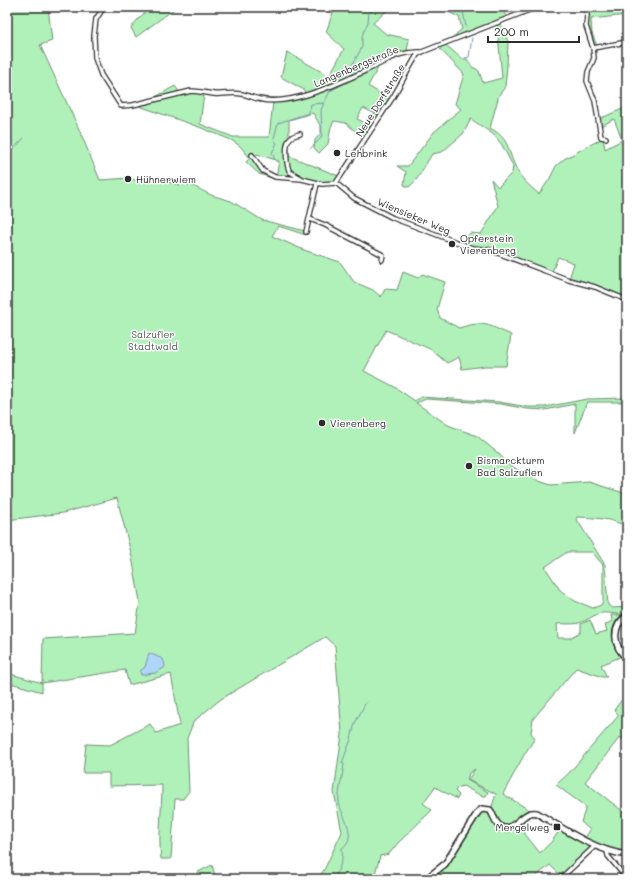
<svg xmlns="http://www.w3.org/2000/svg" width="634" height="886" viewBox="0 0 634 886" font-family="Mali,sans-serif">
<style>
.green{fill:#b0f1b9;stroke:#6e8e72;fill-rule:evenodd}
.water{fill:#afd6f9;stroke:#7a92a7}
.lines{fill:none;stroke-linecap:round;stroke-linejoin:round}
.stream{stroke:#7a92a7;stroke-width:1}
.street-casing{stroke:#2b2b2b;stroke-width:6}
.secondary-casing{stroke:#2b2b2b;stroke-width:8}
.street{stroke:#fff;stroke-width:3.5}
.secondary{stroke:#fff;stroke-width:5}
.poi-dot{fill:#2b2b2b;stroke:#fff;stroke-width:1.5}
.labels{text-anchor:middle;dominant-baseline:central;stroke-width:3;stroke-linejoin:round;paint-order:stroke}
.street-label{font-size:10px;fill:#2b2b2b;stroke:#fff}
.poi-label{font-size:10px;fill:#2b2b2b;stroke:#fff;text-anchor:start}
.park-label{font-size:10px;fill:#4c5c4e;stroke:#fff}
</style>
<rect width="100%" height="100%" fill="#fff"/>
<filter id="ink" filterUnits="userSpaceOnUse"><feTurbulence type="fractalNoise" baseFrequency=".025" numOctaves="2"/><feDisplacementMap in="SourceGraphic" scale="8" xChannelSelector="R" yChannelSelector="G"/><feConvolveMatrix kernelMatrix="1 2 1 2 8 2 1 2 1" color-interpolation-filters="sRGB"/></filter>
<g filter="url(#ink)">
<path class="green" d="M7,7H48L52,41L40,45L79,129L100,180L130,178L137,181H164L180,185L181,183L193,186L211,195L231,201L262,220L305,231L315,184L318,185L311,218L306,235L278,226L272,236L304,250L340,262L354,282L373,290L381,297L385,289L397,290L403,272L418,278L422,274L445,282L437,309L440,318L459,328C484,320 488,325 511,335L506,366H485L462,369L459,357L447,363L430,349L386,330L364,371L393,386L415,401L421,397L499,402L528,407H545L587,399L627,398V400L620,402H587L575,433V404L545,410L527,409L501,404L426,399L416,403L448,425L477,436L499,454L509,465L539,481L551,485L589,482L627,494V527C612,518 595,518 577,517L576,518L605,565L608,605L612,608L627,607V613C620,616 610,612 602,613C594,614 587,621 579,623C572,625 564,623 557,624L558,638H570L581,632V624L590,620L596,634L607,631L605,625L612,621L611,615H621L622,617L616,626L622,656L601,665L607,677H603L576,668L533,719L531,733L535,738L524,755L503,794L531,811C523,817 508,834 498,823C495,819 493,813 491,809L496,794L468,780L475,769L469,773L467,780L488,792L486,796H482L463,786L457,788L455,791L459,795L457,799L435,787L423,803L432,810L398,843L389,854L380,856L375,874C363,879 355,880 343,876L341,879H317L324,870L342,832L334,792L342,734L335,646L325,637L221,699L194,721L187,738L189,791L183,799H175L171,859H161C158,834 162,810 162,785L109,786V773H83L86,744L110,745L150,724L156,733L180,725L171,674L129,685L125,670L42,683V692L7,682V673L42,683L43,639L135,633L140,602L132,557L117,498L63,513L7,520ZM567,552H592L603,565V601L601,605L593,608L575,601L560,590L545,567Z
M151,7H177L136,37L131,28L138,19Z
M335,7H355L365,9L367,7H391L373,23L386,34L409,39L407,51L394,54L370,68L379,66L368,86L389,99L378,115L363,108L357,119L372,126L364,139L346,123L334,121L331,127L328,144L319,153L314,148L315,140L321,133V127L313,113L289,120V156L339,176L335,182L322,183L276,177L279,161L257,154L254,158L262,172L275,179L259,174L246,162L250,158L240,146L231,140L199,127L139,106L175,86L180,93L190,90L217,93L235,91L261,97L278,98V100L305,95L304,90L281,77L287,52L329,76L344,49L326,32ZM204,94L215,96L232,94L241,95L259,102H273L269,137H233L200,124Z
M432,7H501L507,18L455,38L456,34L462,29L459,17L446,11Z
M587,7H627V15L591,19L592,33L597,46L593,47L587,26Z
M501,23L502,29L508,41L507,66L505,87L499,95L490,128C509,138 507,148 515,166C520,178 529,186 539,194L549,180L556,166L564,159L603,138L605,149L622,140L614,119L601,126L599,119L627,107V299L569,279L574,263L558,257L552,272L505,256L491,249L472,246L462,243L470,233L481,234L498,206L491,179L498,187L512,173L513,166L502,145L494,135L471,119L463,134L442,152L432,154L417,179L409,187L404,185L406,172L397,166H408L434,132L461,109L455,104L464,74L439,48L446,45L462,59H467L473,68H475L479,71L483,83L502,78L497,24Z
M627,693V735L624,740L620,737L585,782L624,812L627,808V853L599,846L585,838L590,830L581,822L586,807L556,785L569,773L619,715L614,710Z
M486,810L506,829L522,820L525,834L540,853L552,841L561,828L592,846L561,876L550,865L534,878L535,879H428L435,874L478,813Z
M212,865L216,879H199L198,872Z"/>
<path class="water" d="M149,653L163,659L165,665L164,668L155,673L141,675L140,671L145,667Z"/>
<g class="lines">
<path class="stream" d="M462,7L466,27
M465,58L469,57L472,38
M346,77L362,47V36L368,22L369,12L374,10L375,7
M274,138L278,123L309,113L311,104L324,103L330,91L345,83
M274,141L277,143L272,153L276,162
M310,149L321,138L322,135L321,110L324,103
M7,155L10,153L24,138
M332,879C339,871 344,860 342,848C359,836 341,816 339,802C338,791 343,775 344,764L342,763L351,739L355,723L366,702"/>
<defs>
<path id="street" d="M104,7L96,19L94,36L95,58L101,75L121,106L133,105L191,91C199,91 206,93 214,94C223,95 232,92 242,94C248,95 253,98 259,99C266,101 276,101 283,100C310,97 347,80 371,68C391,59 399,51 422,52
M586,7L587,15L586,26L593,48L594,58L588,72L587,81L595,101L601,137L606,138
M593,48L627,42
M300,134C296,135 290,136 289,140C285,145 286,166 290,172L301,178
M252,155L263,171L275,177L302,179L322,184L336,183L393,97L417,55L422,52L537,7
M336,183L354,198L393,218L472,248L490,250L569,280L595,287L627,300
M310,219L325,225L383,255L382,260
M306,232L317,184
M607,850L608,856L627,879
M560,879L595,846"/>
<path id="secondary" d="M627,616C611,626 613,647 627,658
M426,879L445,864L478,812L482,809L490,810C493,814 494,820 498,824C508,838 521,814 531,813C532,812 536,813 537,813C565,830 594,850 627,855"/>
</defs>
<use href="#street" class="street-casing"/>
<use href="#secondary" class="secondary-casing"/>
<use href="#street" class="street"/>
<use href="#secondary" class="secondary"/>
</g>
</g>
<g class="poi-dot">
<circle cx="337" cy="153" r="4"/>
<circle cx="128" cy="179" r="4"/>
<circle cx="452" cy="244" r="4"/>
<circle cx="322" cy="423" r="4"/>
<circle cx="469" cy="466" r="4"/>
<rect x="553" y="823" width="8" height="8" rx="2"/>
</g>
<g class="labels">
<g class="street-label">
<text transform="translate(356 66) rotate(-23)">Langenbergstraße</text>
<text transform="translate(380 100) rotate(-58)">Neue Dorfstraße</text>
<text transform="translate(414 216) rotate(23)">Wiensieker Weg</text>
</g>
<g class="poi-label">
<text x="345" y="153">Lehbrink</text>
<text x="136" y="179">Hühnerwiem</text>
<text x="460" y="238">Opferstein<tspan x="460" dy="12">Vierenberg</tspan></text>
<text x="330" y="423">Vierenberg</text>
<text x="477" y="460">Bismarckturm<tspan x="477" dy="12">Bad Salzuflen</tspan></text>
<text x="549" y="827" text-anchor="end">Mergelweg</text>
</g>
<g class="park-label">
<text x="153" y="334">Salzufler<tspan x="153" dy="12">Stadtwald</tspan></text>
</g>
</g>
<rect width="634" height="886" fill="none" stroke="#fff" stroke-width="24"/>
<rect x="12" y="12" width="610" height="862" fill="none" stroke="#2b2b2b" stroke-width="1.5" filter="url(#ink)"/>
<path d="M488 36v6h91v-6" fill="none" stroke="#2b2b2b" stroke-width="2"/>
<text x="494" y="36" font-size="12" fill="#2b2b2b" stroke="#ffffff" stroke-width="3" paint-order="stroke">200 m</text>
</svg>
